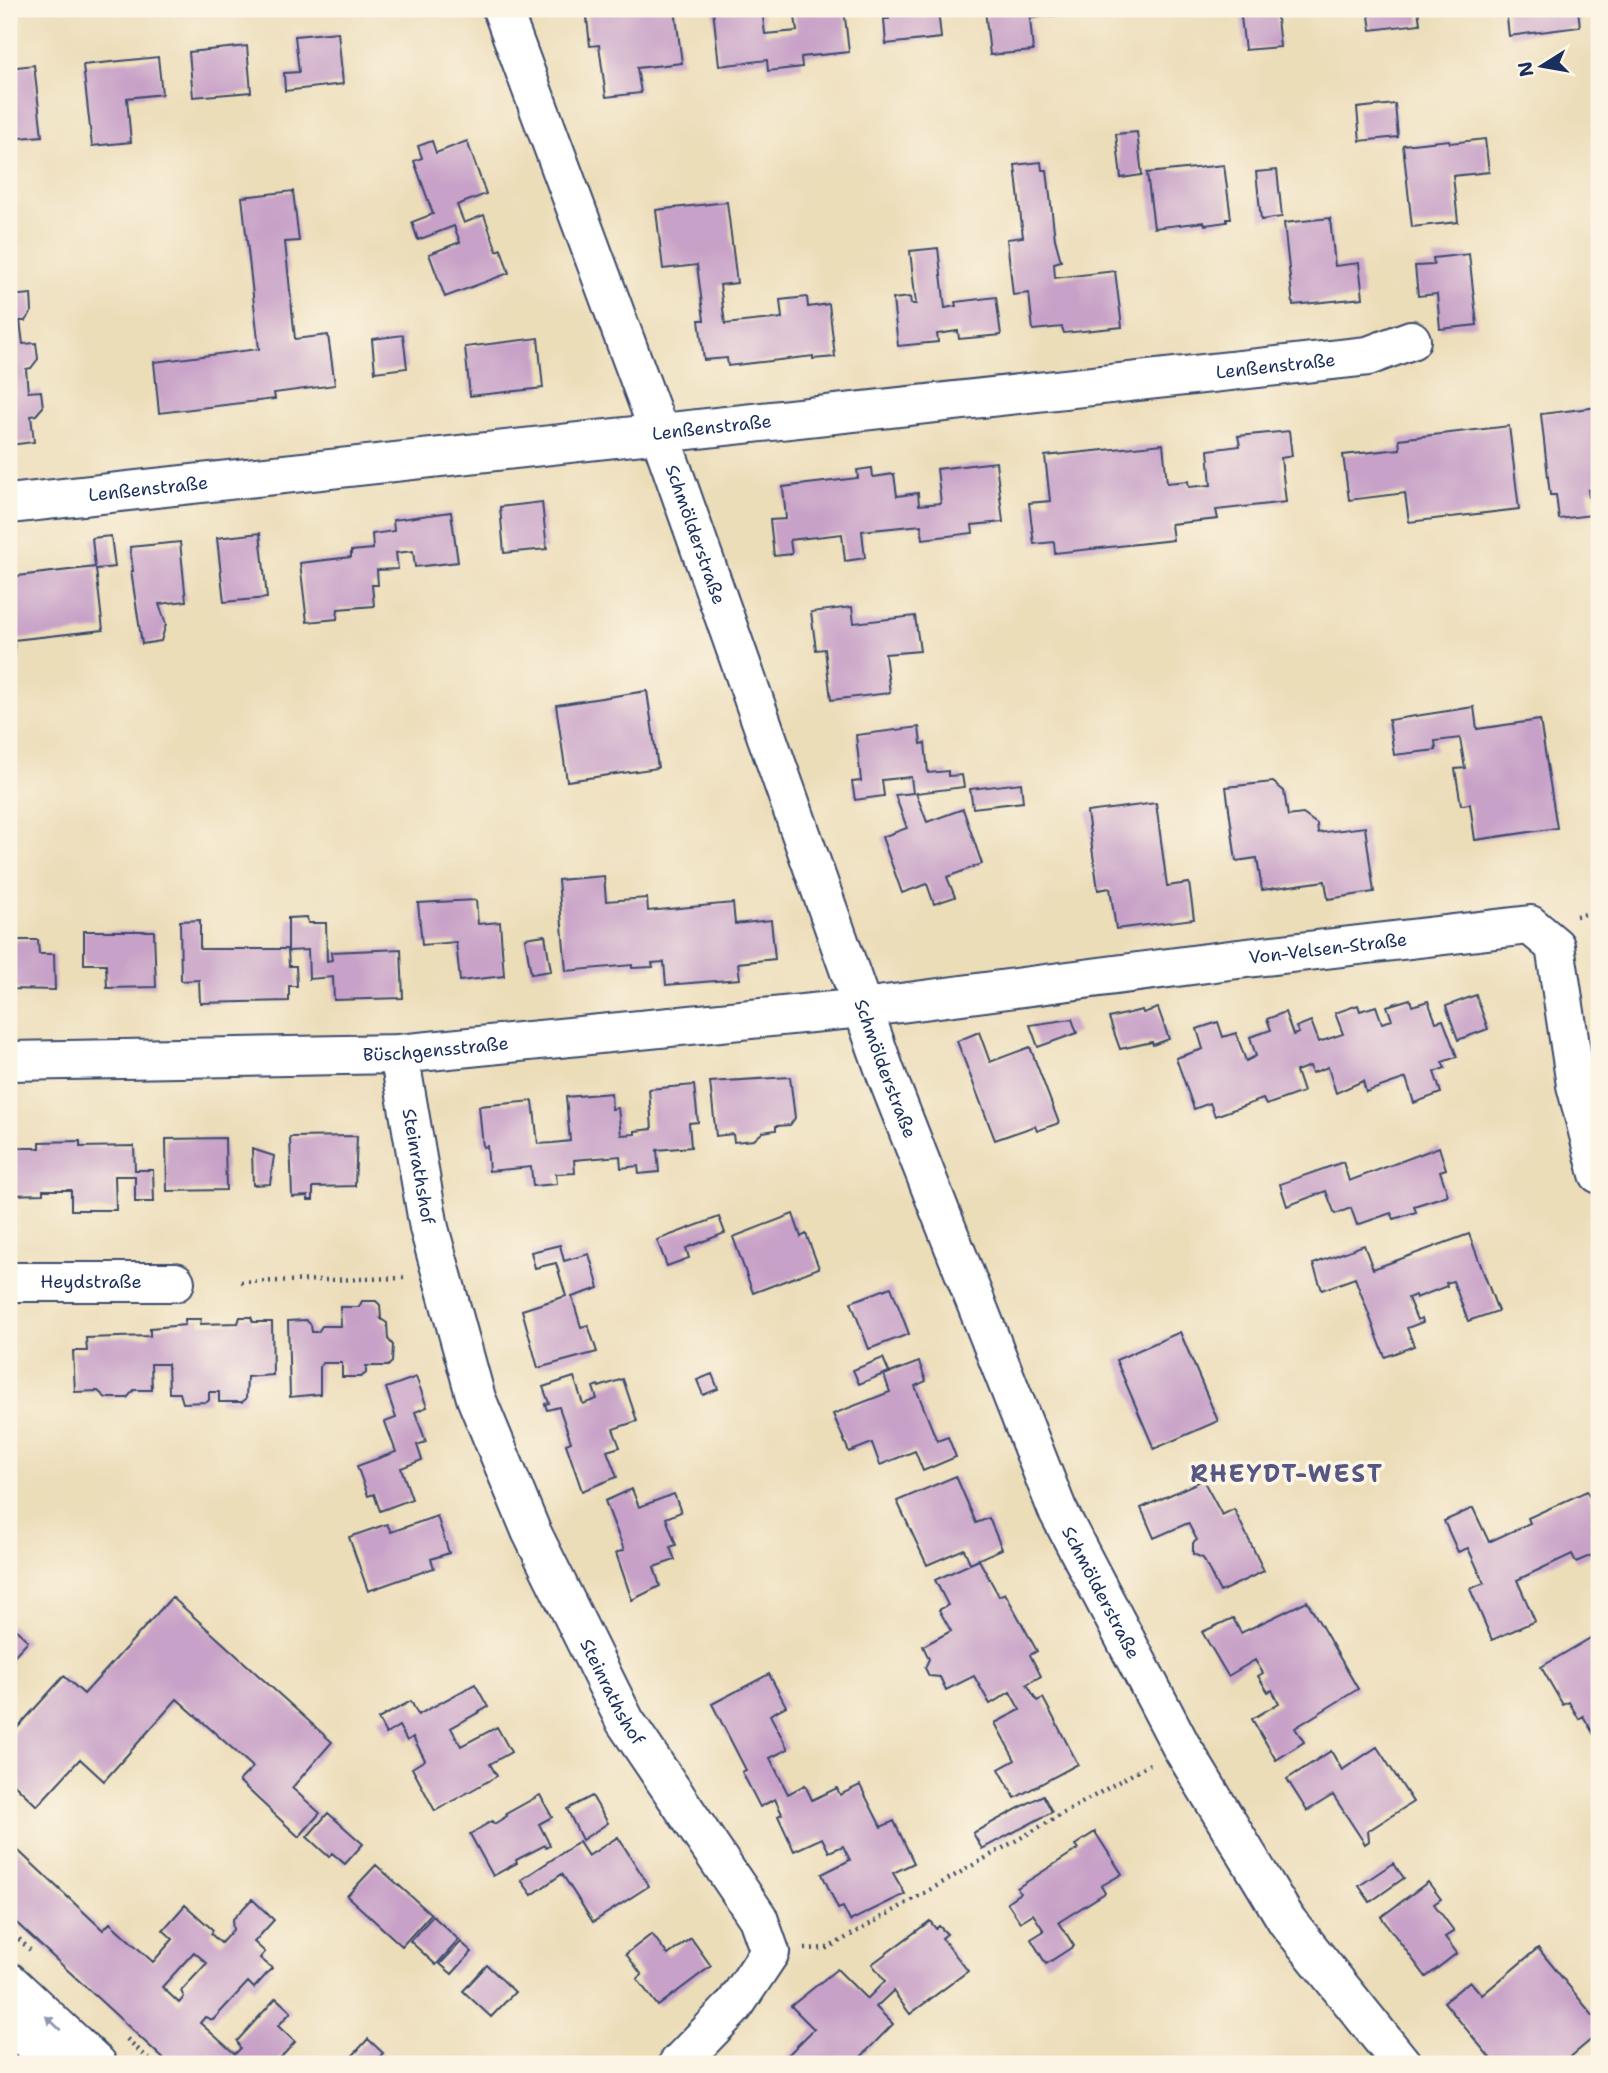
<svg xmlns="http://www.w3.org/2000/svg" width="1608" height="2073" viewBox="0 0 1608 2073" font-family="'Shantell Sans',sans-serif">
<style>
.building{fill:#c7a1c7;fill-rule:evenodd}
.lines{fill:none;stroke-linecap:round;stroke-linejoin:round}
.minor-casing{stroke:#3a496c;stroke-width:42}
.major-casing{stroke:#3a496c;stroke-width:42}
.path{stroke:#3a496c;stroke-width:4.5;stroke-dasharray:2 5;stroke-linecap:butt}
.minor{stroke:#fff;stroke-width:38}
.major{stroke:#fff;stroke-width:38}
.oneway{fill:#8d97ae}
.labels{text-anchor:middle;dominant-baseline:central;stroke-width:7;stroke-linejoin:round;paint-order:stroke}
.street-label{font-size:18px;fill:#1b2f5e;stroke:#fcf5e5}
.district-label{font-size:24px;font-weight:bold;letter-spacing:2px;fill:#575783;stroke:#fcf5e5}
</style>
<rect width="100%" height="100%" fill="#fcf5e5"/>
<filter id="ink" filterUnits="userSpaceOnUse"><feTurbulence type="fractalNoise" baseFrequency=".0143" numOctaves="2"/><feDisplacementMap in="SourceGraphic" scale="14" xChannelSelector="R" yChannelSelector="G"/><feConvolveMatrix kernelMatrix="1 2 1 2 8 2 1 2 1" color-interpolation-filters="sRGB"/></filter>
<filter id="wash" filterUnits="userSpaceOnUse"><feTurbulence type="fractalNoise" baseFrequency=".00686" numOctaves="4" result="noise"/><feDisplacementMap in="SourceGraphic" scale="28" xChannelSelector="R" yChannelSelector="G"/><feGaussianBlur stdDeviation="1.57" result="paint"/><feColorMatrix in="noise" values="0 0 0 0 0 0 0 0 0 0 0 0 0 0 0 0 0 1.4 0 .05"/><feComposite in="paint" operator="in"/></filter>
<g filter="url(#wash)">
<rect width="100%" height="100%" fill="#ecddb9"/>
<g id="blocks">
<path class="building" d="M586,9H675L682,63L637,68L641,93L606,97L599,45L590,46Z
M713,9H762L765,34L797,31L794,9H844L849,52L801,57L802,67L768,71L767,60L719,66Z
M888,9H938L941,38L886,44L884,19H889Z
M985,9H1080V13L1030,18L1033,51L990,55Z
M1102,9H1125V13L1103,15Z
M1240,9H1276L1280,47L1245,50Z
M1368,9H1418L1420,24L1371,30Z
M1506,9H1578L1580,27L1509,36Z
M338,32L343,84L285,91L284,73L299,72L295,36Z
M247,46L251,92L193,97L189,52Z
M158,57L162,94L127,98L131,142L92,146L83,65Z
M34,65L42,136L9,139V68Z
M1395,104L1398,137L1360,141L1357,108Z
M1137,132L1142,175L1121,178L1116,134Z
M1485,139L1489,172L1453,176L1458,222L1412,227L1403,145L1449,140L1450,143Z
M432,141L436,153L467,141L486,194L457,205L464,223L484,215L497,251L501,249L509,273L445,297L429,254L460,242L454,226L418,240L412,222L433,214L414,161L422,158L418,146Z
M1041,162L1042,170H1047L1055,239L1061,261L1054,263L1055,278L1115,271L1122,327L1064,333L1062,327L1033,330L1029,293L1013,295L1007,239L1023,237L1015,165Z
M1224,165L1231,219H1227V222L1205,225L1204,222L1154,228L1147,173Z
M1277,170L1282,217L1261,220L1256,172Z
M293,191L299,241L285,242L295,339L328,335L335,385L274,393L275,399L159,413L154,362L259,349L242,197Z
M727,202L737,283L720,285L725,324L782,318L780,300L807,297L808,307L829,304L835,357L813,359V356L728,366L727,358L704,360L699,320H704L697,265L663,269L656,210Z
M1330,218L1335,266L1359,263L1363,298L1293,305L1284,223Z
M938,248L945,308L956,306L955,302L996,297L1001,335L959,339L958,331L937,334L938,342L898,346L893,299L910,297L911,304H916L910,251Z
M1469,254L1477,325L1440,329L1437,294L1418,296L1415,266L1434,265L1433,258Z
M31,294L32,311L25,321H20L23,344L36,343L38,359L31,368L26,369L28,392L41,391L43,407L36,415L31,416L34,442L9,445V296Z
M403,335L407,368L375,372L372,339Z
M538,338L543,388L470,396L465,347Z
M1599,407V489L1588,490L1592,515L1559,519L1556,495H1550L1541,414Z
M1509,426L1519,509L1409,522L1405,493L1349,500L1343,455L1400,449L1399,439Z
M1289,431L1292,456L1281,458L1286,502L1216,510L1218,519L1171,524L1173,540L1055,553L1054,542L1034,544L1029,503L1050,501L1045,456L1163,444L1167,483L1188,481L1189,487L1211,485L1208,450L1240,446L1238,436Z
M996,462L1003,522L972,525L973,533L923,539L921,525L862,531L865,558L845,561L842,534L790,540L792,554L774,556L770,520L786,519L783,487L858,478L857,470L872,468L873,477L894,474L897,496L918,493L919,505L941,503L937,469Z
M542,502L547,549L504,553L500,507Z
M451,512L458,562L415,567L413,551L396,553L398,569L377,570L378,585H372L374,606L338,609L337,619L307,622L300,563L351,557V551L373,549L372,534L394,531L393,520Z
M260,533L267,598L224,602L217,538Z
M111,536L115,567L96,569L103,630L14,640L15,654H9V577L95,567L92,538Z
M180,542L186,601L159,604L166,624L161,641L142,644L131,571H133L130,547Z
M852,607L854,623L915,616L920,651L885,654L890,693L831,700L825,649L816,650L811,612Z
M647,691L658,768L567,781L556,705Z
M1474,707L1477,729L1540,720L1557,828L1475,840L1470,804L1461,805L1455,769L1465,768L1460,738L1435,741L1436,750L1394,755L1389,720Z
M919,727L921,744L925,743L928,773L948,771V776L962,775L964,787L916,793L927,822L963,809L982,864L947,877L955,897L934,904L927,884L902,893L882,837L907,828L895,795L913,793L911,777L882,780L884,796L855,800L852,782L861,781L856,735Z
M1273,782L1284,791L1288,816L1303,814L1317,824L1318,833L1365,827L1374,892L1328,899L1325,881L1262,890L1257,858L1236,861L1226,787Z
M1021,783L1023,802L973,808L970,789Z
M1156,803L1167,886L1189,883L1194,919L1116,929L1110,888L1098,890L1087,812Z
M604,876L606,901L647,898L648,911L733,903L735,924L771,920L775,959L738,963L740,979L666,985L664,962L652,963L653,967L632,968V965L566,971L558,880Z
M476,900L478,924L500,922L504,976L460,981L456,942L422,945L418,903Z
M307,917L308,923H326L327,961L332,960L331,952L401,949L403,998L334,1000L333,977L309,979L308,950L288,951V918Z
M200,920V949H288L289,966H296L297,986H289V1001L200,1003L199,980L181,981L180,921Z
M84,931H154L156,987L107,988L106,964H84Z
M545,935L551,971L531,974L525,938Z
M9,940H38L39,954H54L55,990L9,989Z
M1476,995L1488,1029L1458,1040L1446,1006Z
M1410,999L1412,1006L1428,1001L1436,1022L1443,1020L1457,1057L1442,1062L1445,1068L1434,1072L1441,1093L1414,1103L1406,1078L1366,1092L1363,1081L1336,1093L1328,1067L1312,1073L1310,1066L1296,1071L1303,1092L1266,1105L1263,1099L1215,1116L1210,1103L1194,1109L1176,1058L1203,1049L1197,1029L1218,1022L1223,1037L1236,1033L1246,1061L1256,1056L1250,1037L1271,1030L1267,1019L1285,1012L1293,1035L1299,1033L1296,1027L1311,1021L1319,1042L1343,1034L1335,1013L1358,1005L1360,1011L1376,1006L1382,1023L1392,1020L1387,1006Z
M1158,1008L1169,1039L1153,1045L1152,1042L1120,1049L1109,1018L1142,1010L1143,1013Z
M1072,1019L1077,1033L1038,1047L1030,1025Z
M979,1032L990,1062L1030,1047L1059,1123L1037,1131L1035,1126L995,1140L957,1041Z
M790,1077L795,1118L790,1125L776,1126V1130L763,1132L754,1140L734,1142L733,1134L716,1136L710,1082Z
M694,1085L698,1122L689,1123L691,1147L657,1150L659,1172L639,1174L638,1166L621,1168L620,1156L574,1160L575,1173L556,1174L557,1184L533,1186L531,1167L489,1171L487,1146L483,1147L479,1106L533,1101L538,1144L553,1143L570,1141L566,1097L611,1093L612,1109L618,1108L621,1135L635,1134V1131L652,1129L649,1089Z
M357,1136L355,1186L313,1187V1200H308V1196L292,1197L290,1137Z
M225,1138L226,1190L167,1191L166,1139Z
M80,1141V1147L134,1146L135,1170H153L154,1202H135V1176H115L116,1210H71V1190H43V1194L9,1195V1148H40V1142Z
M1439,1147L1446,1169L1440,1171L1448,1195L1414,1206L1416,1212L1394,1219L1391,1213L1357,1225L1351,1208L1335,1214L1326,1191L1287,1206L1280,1184L1343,1162L1349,1181Z
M252,1149L274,1156L270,1184L253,1185Z
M793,1214L801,1237L806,1234L819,1268L753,1293L733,1237Z
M719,1217L725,1233L686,1248L689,1258L667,1266L657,1240Z
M1469,1234L1498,1311L1468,1321L1453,1281L1446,1283L1447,1286L1416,1298L1415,1295L1408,1298L1417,1320L1422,1318L1423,1322L1407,1328L1414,1346L1385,1357L1355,1278L1322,1290L1313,1264L1364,1245L1373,1269Z
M560,1245L564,1261L589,1254L599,1288L572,1297L581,1327L588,1325L597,1352L538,1368L522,1310L566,1296L556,1263L535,1268L531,1252Z
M891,1287L909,1334L869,1349L851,1302Z
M362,1301H376L380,1305L381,1319L387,1323L388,1339L393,1345L392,1362L388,1366H366V1373L361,1377H342V1363H323L320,1367V1394L290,1397L288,1321L306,1320L311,1325L312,1332H318L322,1326H341L340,1307H359Z
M240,1317H251L253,1322H272L273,1375L247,1377L246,1399L242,1402H219V1392H209V1400L207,1402L183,1403L180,1393H169L168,1364H151L152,1390H134L127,1398H106L98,1391L75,1392L73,1351H87L86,1338L150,1336V1328L185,1325V1319H201L200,1324L238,1323Z
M1180,1332L1218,1421L1154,1449L1116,1360Z
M883,1358L889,1372L859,1384L853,1370Z
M919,1362L926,1381L915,1386L937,1441L948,1437L956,1457L923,1471L915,1451L880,1465L872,1443L849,1452L833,1414L890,1392L884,1375Z
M712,1374L718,1389L703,1395L697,1380Z
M416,1377L427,1407L415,1412L426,1442L417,1445L422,1460L401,1468L412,1499L380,1511L374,1494L368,1496L357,1466L396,1452L385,1422L396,1418L386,1388Z
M574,1377L583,1404L597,1399L593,1387L598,1385L599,1387L623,1379L637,1421L613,1429L620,1447L607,1451L617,1477L582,1491L566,1444L571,1442L559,1407L547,1410L545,1404L549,1403L543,1387Z
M956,1476L976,1523L989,1518L1002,1549L970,1563L964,1549L927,1565L897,1501Z
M1203,1480L1222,1515L1234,1509L1264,1571L1220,1592L1203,1558L1193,1554V1543L1197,1540L1188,1523L1154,1538L1141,1508Z
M632,1489L639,1507L674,1494L681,1512L666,1518L676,1545L670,1547L675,1560L654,1567L660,1586L632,1600L616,1553L624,1550L605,1501Z
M1587,1491L1599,1516V1552L1576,1562L1572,1554L1517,1580L1535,1621L1492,1640L1470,1589L1484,1583L1468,1548L1458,1552L1444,1521L1473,1508L1489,1542L1530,1523L1528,1518Z
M437,1516L449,1553L431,1559L434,1568L368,1591L349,1537L387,1524L391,1532Z
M979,1560L999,1596L1005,1593L1037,1651L1030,1655L1041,1676L1027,1684L1037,1701L1043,1698L1078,1764L1015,1798L999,1769L1015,1760L995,1723L1020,1710L1010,1692L990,1704L974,1676L946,1690L940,1677L929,1676L925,1668L929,1659L923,1646L951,1631L939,1610L948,1605L935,1580Z
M172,1597L332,1742L292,1788L320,1813L299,1837L239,1781L253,1767L177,1699L104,1781L80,1759L37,1806L9,1779V1737L64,1676L84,1694Z
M1307,1601L1358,1689L1295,1728L1304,1742L1276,1760L1252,1719L1279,1703L1272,1690L1268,1692L1258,1676L1263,1673L1255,1660L1228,1676L1202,1632L1233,1618L1241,1633Z
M9,1623L28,1641L9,1661Z
M1599,1633V1743L1583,1716L1579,1719L1569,1702L1563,1705L1541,1667Z
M769,1674L786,1706L770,1715L788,1749L770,1758L788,1794L805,1785L812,1800L837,1788L840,1795L860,1785L881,1827L894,1821L914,1863L893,1873L905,1894L850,1921L843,1907L838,1909L822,1874L850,1860L843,1846L829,1852L822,1838L794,1851L778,1816L782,1814L775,1799L760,1807L742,1772L746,1770L712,1704Z
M475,1684L488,1707L451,1728L461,1746L497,1727L511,1752L490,1764L497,1776L435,1811L412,1768L425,1760L413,1737L407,1741L399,1726L386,1734L378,1719L411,1701L418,1715Z
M1377,1747L1413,1802L1368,1831L1369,1841L1365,1844L1333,1795L1307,1811L1287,1779L1331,1751L1342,1770Z
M540,1795L552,1817L539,1824L550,1845L546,1847L545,1845L516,1860L517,1863L493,1876L470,1834L492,1821L494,1824L507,1816L506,1814Z
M1043,1795L1052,1812L982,1849L973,1833Z
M592,1796L608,1823L582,1840L567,1809Z
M328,1813L363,1844L345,1864L332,1853L329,1857L307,1837Z
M1095,1832L1122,1874L1101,1886L1105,1893L1059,1922L1074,1946L1046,1964L1031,1939L1044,1931L1033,1914L1020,1922L1007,1902L1020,1893L1017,1888L1078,1849L1075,1845Z
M618,1837L649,1886L593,1922L562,1874L532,1895L521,1880L579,1842L588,1856Z
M9,1842L103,1930L110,1923L153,1962L173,1939L163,1930L185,1905L213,1930L211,1934L221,1943L233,1930L232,1920L252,1899L274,1920L254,1942L265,1952L260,1958L272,1968L254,1988L248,1982L213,2020L205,2017L200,2023L235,2054L240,2049L237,2041L276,1998L291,2012L278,2026L295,2042L275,2064H169L9,1916ZM194,1952L207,1963L181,1991L184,1997L179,2003L162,1987Z
M1393,1863L1404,1878L1370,1902L1359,1886Z
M376,1865L431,1914L402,1946L347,1896Z
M1428,1882L1441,1899L1434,1904L1454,1931L1445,1937L1457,1953L1426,1977L1381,1917Z
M433,1916L459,1940L436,1965L410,1941Z
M930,1921L936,1929L939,1926L947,1934L942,1938L968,1971L910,2014L893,1991L876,2007L893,2024L854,2064H793L794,2062L787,2056L814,2029L791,2006L837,1969L867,1999L885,1981L872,1964Z
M652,1934L668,1955L691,1938L711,1966L658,2006L637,1979L642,1975L626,1954Z
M461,1942L472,1952L452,1974L440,1964Z
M1538,1948L1599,2023V2033L1562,2064H1495L1444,2002L1470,1981L1482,1995Z
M487,1965L515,1992L491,2017L463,1991Z
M368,2039L383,2053L374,2064H345Z"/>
</g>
</g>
<g filter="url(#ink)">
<use href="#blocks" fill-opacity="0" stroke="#3a496c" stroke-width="2"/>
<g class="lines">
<defs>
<g id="minor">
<path id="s1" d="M502,9L659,432L886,1074L1057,1509L1181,1746L1287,1921L1402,2064"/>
<path id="s2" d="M9,504L1368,356L1411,340"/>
<path id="s3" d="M399,1054L429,1228L476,1398L531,1531L625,1721L758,1918L770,1952L734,2006L678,2064"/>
<path id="s4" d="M9,1061L399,1054L862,1008L1230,960L1530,925L1555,946L1576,1085L1599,1174"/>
<path id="s5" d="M9,1282H175"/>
</g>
<path id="major" d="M9,1982L97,2064
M9,2022L54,2064"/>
</defs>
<use href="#minor" class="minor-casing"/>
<use href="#major" class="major-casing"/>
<path class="path" d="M1576,916L1599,912
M241,1282L404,1278
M9,1929L30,1950
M805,1949L828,1948L1150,1764
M127,2039L154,2064"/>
<use href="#minor" class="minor"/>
<use href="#major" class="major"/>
</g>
<defs><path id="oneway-solid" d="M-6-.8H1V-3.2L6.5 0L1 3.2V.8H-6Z" transform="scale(1.75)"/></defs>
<use class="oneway" href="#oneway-solid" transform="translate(53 2023) rotate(-137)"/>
</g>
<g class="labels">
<g class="street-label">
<text stroke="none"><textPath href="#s2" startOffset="1274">Lenßenstraße</textPath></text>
<text stroke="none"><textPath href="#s2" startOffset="707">Lenßenstraße</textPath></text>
<text stroke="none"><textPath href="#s2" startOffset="140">Lenßenstraße</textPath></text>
<text stroke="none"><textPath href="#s1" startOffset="560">Schmölderstraße</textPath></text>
<text stroke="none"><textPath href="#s4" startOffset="1325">Von-Velsen-Straße</textPath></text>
<text stroke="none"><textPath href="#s4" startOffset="427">Büschgensstraße</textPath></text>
<text stroke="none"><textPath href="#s1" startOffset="1127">Schmölderstraße</textPath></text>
<text stroke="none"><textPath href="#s3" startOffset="114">Steinrathshof</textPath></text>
<text stroke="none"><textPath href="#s5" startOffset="82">Heydstraße</textPath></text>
<text stroke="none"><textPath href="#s1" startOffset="1694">Schmölderstraße</textPath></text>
<text stroke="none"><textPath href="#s3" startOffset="677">Steinrathshof</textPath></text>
</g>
<g class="district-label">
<text x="1287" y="1474">RHEYDT-WEST</text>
</g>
</g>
<rect width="1608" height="2073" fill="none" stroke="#fcf5e5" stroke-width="35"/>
<g transform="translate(1542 66) rotate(259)" stroke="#fcf5e5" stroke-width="5" paint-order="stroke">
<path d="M0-5L12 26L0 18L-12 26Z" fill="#1b2f5e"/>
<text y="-10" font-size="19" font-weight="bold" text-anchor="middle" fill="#1b2f5e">N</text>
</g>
</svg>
